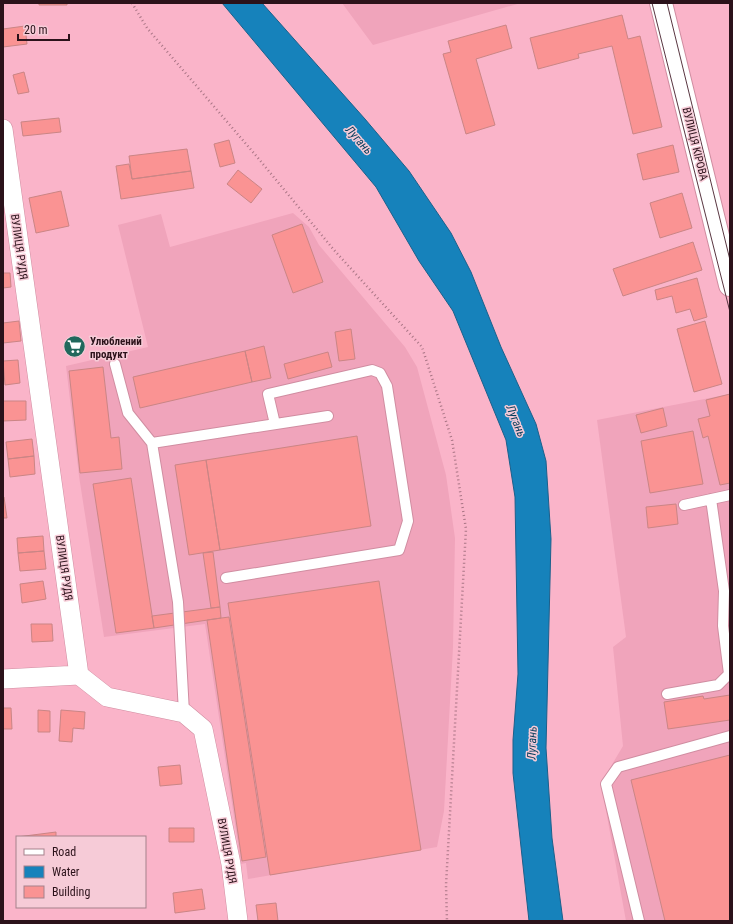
<svg xmlns="http://www.w3.org/2000/svg" width="733" height="924" viewBox="0 0 733 924" font-family="'Roboto Condensed',sans-serif">
<style>
.built{fill:#f0a4bb}
.water{fill:#1682bb;stroke:#1c608b}
.building{fill:#fa9393;stroke:#ca8585}
.lines{fill:none;stroke-linecap:round;stroke-linejoin:round}
.service-casing{stroke:#d08da1;stroke-width:12}
.minor-casing{stroke:#d08da1;stroke-width:20}
.tertiary-casing{stroke:#d08da1;stroke-width:24}
.path{stroke:#a97585;stroke-width:2.5;stroke-dasharray:1 3;stroke-linecap:butt}
.service{stroke:#fff;stroke-width:10}
.minor{stroke:#fff;stroke-width:19}
.tertiary{stroke:#fff;stroke-width:22}
.tram{stroke:#593641;stroke-width:1}
.labels{text-anchor:middle;dominant-baseline:central;stroke-width:3;stroke-linejoin:round;paint-order:stroke}
.street-label{font-size:11px;fill:#2b121a;stroke:#f6cbd7}
.poi-label{font-size:11px;font-weight:bold;fill:#2b121a;stroke:#f6cbd7;text-anchor:start}
.water-label{font-size:12px;font-style:italic;fill:#053d5b;stroke:#f6cbd7}
</style>
<rect width="100%" height="100%" fill="#fab4c9"/>
<path class="built" d="M342,3H521L373,45Z
M293,213L309,227L319,245L405,347L417,367L446,475L455,538L453,647L444,811L437,847L248,879L246,863L241,864L205,624L104,637L79,476L66,366L148,347L118,225L161,214L170,247Z
M730,394V921H626L601,783L623,746L613,647L626,637L597,420Z"/>
<path class="water" d="M222,3H262L365,119L409,171L451,233L471,272L501,347L536,424L546,461L551,539L546,748L552,838L563,921H529L513,773V740L518,674L515,497L506,440L453,311L419,261L376,187Z"/>
<path class="building" d="M39,3H67V5H39Z
M622,15L628,39L640,36L662,127L633,134L612,46L578,54L579,58L538,69L530,38Z
M506,25L512,48L476,59L495,125L466,134L443,54L451,52L448,41Z
M25,26L27,44L3,47V29Z
M24,72L29,92L18,94L13,75Z
M59,118L61,132L23,136L21,122Z
M229,140L235,163L220,167L214,144Z
M673,145L679,172L643,180L637,154Z
M187,149L191,171L132,179L129,156Z
M129,164L132,179L191,171L194,188L121,199L116,166Z
M238,170L262,189L251,203L227,184Z
M61,191L69,226L36,233L29,198Z
M682,193L692,228L660,238L650,203Z
M302,224L323,282L293,293L272,235Z
M693,242L702,270L623,296L613,269Z
M3,273H10L11,287L3,288Z
M697,278L707,317L694,321L690,309L676,313L672,296L657,300L655,290Z
M19,321L21,341L3,343V323Z
M705,321L722,384L694,392L677,329Z
M351,329L355,359L339,361L335,332Z
M264,346L271,378L252,382L245,351Z
M245,351L252,382L140,408L133,377Z
M328,352L332,367L288,379L284,364Z
M18,360L20,383L5,385L3,361Z
M103,367L111,438L119,437L122,469L80,473L69,371Z
M730,394V483L720,485L708,436L703,438L698,419L710,416L706,400Z
M3,401H26V420L3,421Z
M663,408L667,426L641,433L636,415Z
M693,431L703,484L650,493L641,441Z
M357,436L371,526L220,550L206,460Z
M32,439L34,456L8,459L6,442Z
M34,456L35,474L10,477L8,459Z
M206,460L220,550L189,555L175,465Z
M131,478L154,628L116,633L93,484Z
M4,497L7,518H3V498Z
M676,504L678,524L648,528L646,507Z
M43,536L44,551L18,553L17,538Z
M44,551L46,569L20,571L18,553Z
M213,552L220,607L211,608L203,553Z
M43,581L46,599L22,603L20,584Z
M379,581L421,850L270,875L228,603Z
M220,607L221,618L154,628L152,616Z
M229,617L266,857L242,861L207,620Z
M31,624H52L53,641L32,642Z
M730,695V720L668,729L664,702L703,696L704,699Z
M3,708H11L12,729H3Z
M38,710L50,711V732H38Z
M61,710L85,712L84,729L73,728L72,742L59,741Z
M730,755V921H665L631,780Z
M180,765L182,784L160,786L158,767Z
M169,828H194V842H169Z
M56,832V837H17V840V837Z
M202,889L205,909L175,913L173,893Z
M276,903L278,921H258L256,905Z"/>
<g class="lines">
<defs>
<path id="service" d="M115,364L128,413L152,443L178,602L184,713
M152,443L328,416
M684,505L730,495
M226,578L399,550L408,521L387,386L380,373L372,370L268,394L275,424
M667,694L718,685L729,674L723,626L724,591L711,499
M639,921L606,784L618,767L730,736"/>
<path id="minor" d="M3,129L79,675L107,697L184,713L203,729L231,864L238,921
M3,679L79,675"/>
<path id="tertiary" d="M661,3L730,285"/>
</defs>
<use href="#service" class="service-casing"/>
<use href="#minor" class="minor-casing"/>
<use href="#tertiary" class="tertiary-casing"/>
<path class="path" d="M132,3L147,28L258,158L334,250L422,347L452,440L466,529L446,885L447,921"/>
<use href="#service" class="service"/>
<use href="#minor" class="minor"/>
<use href="#tertiary" class="tertiary"/>
<path class="tram" d="M652,3L730,312
M667,3L730,260"/>
</g>
<defs>
<symbol id="supermarket-disc" viewBox="-11 -11 22 22"><circle r="9.5" fill="#21685c" stroke="#f6cbd7"/><path d="M-6-5.5h2.5l.6 2H6L4.5 2H-2.5L-4.4-4H-6ZM-1.5 3.2a1.3 1.3 0 1 0 .1 0ZM3 3.2a1.3 1.3 0 1 0 .1 0Z" fill="#fff"/></symbol>
</defs>
<g fill-rule="evenodd">
<use href="#supermarket-disc" x="62" y="334" width="25" height="25"/>
</g>
<g class="labels">
<g class="street-label">
<text transform="translate(695 144) rotate(76)">ВУЛИЦЯ КІРОВА</text>
<text transform="translate(19 247) rotate(82)">ВУЛИЦЯ РУДЯ</text>
<text transform="translate(64 568) rotate(82)">ВУЛИЦЯ РУДЯ</text>
<text transform="translate(227 851) rotate(80)">ВУЛИЦЯ РУДЯ</text>
</g>
<g class="poi-label">
<text x="90" y="341">Улюблений<tspan x="90" dy="13">продукт</tspan></text>
</g>
<g class="water-label">
<text transform="translate(359 140) rotate(48)">Лугань</text>
<text transform="translate(516 421) rotate(68)">Лугань</text>
<text transform="translate(532 743) rotate(-88)">Лугань</text>
</g>
</g>
<rect width="733" height="924" fill="none" stroke="#2b121a" stroke-width="8"/>
<rect x="16" y="836" width="130" height="72" fill="#f6cbd7" stroke="#a5818b"/>
<rect x="24" y="849" width="20" height="6" fill="#ffffff" stroke="#a5818b"/>
<text x="52" y="856" font-size="12" fill="#2b121a">Road</text>
<rect x="24" y="866" width="20" height="12" fill="#1682bb" stroke="#a5818b"/>
<text x="52" y="876" font-size="12" fill="#2b121a">Water</text>
<rect x="24" y="886" width="20" height="12" fill="#fa9393" stroke="#a5818b"/>
<text x="52" y="896" font-size="12" fill="#2b121a">Building</text>
<path d="M18 34v6h51v-6" fill="none" stroke="#2b121a" stroke-width="2"/>
<text x="24" y="34" font-size="12" fill="#2b121a" stroke="#f6cbd7" stroke-width="3" paint-order="stroke">20 m</text>
</svg>
